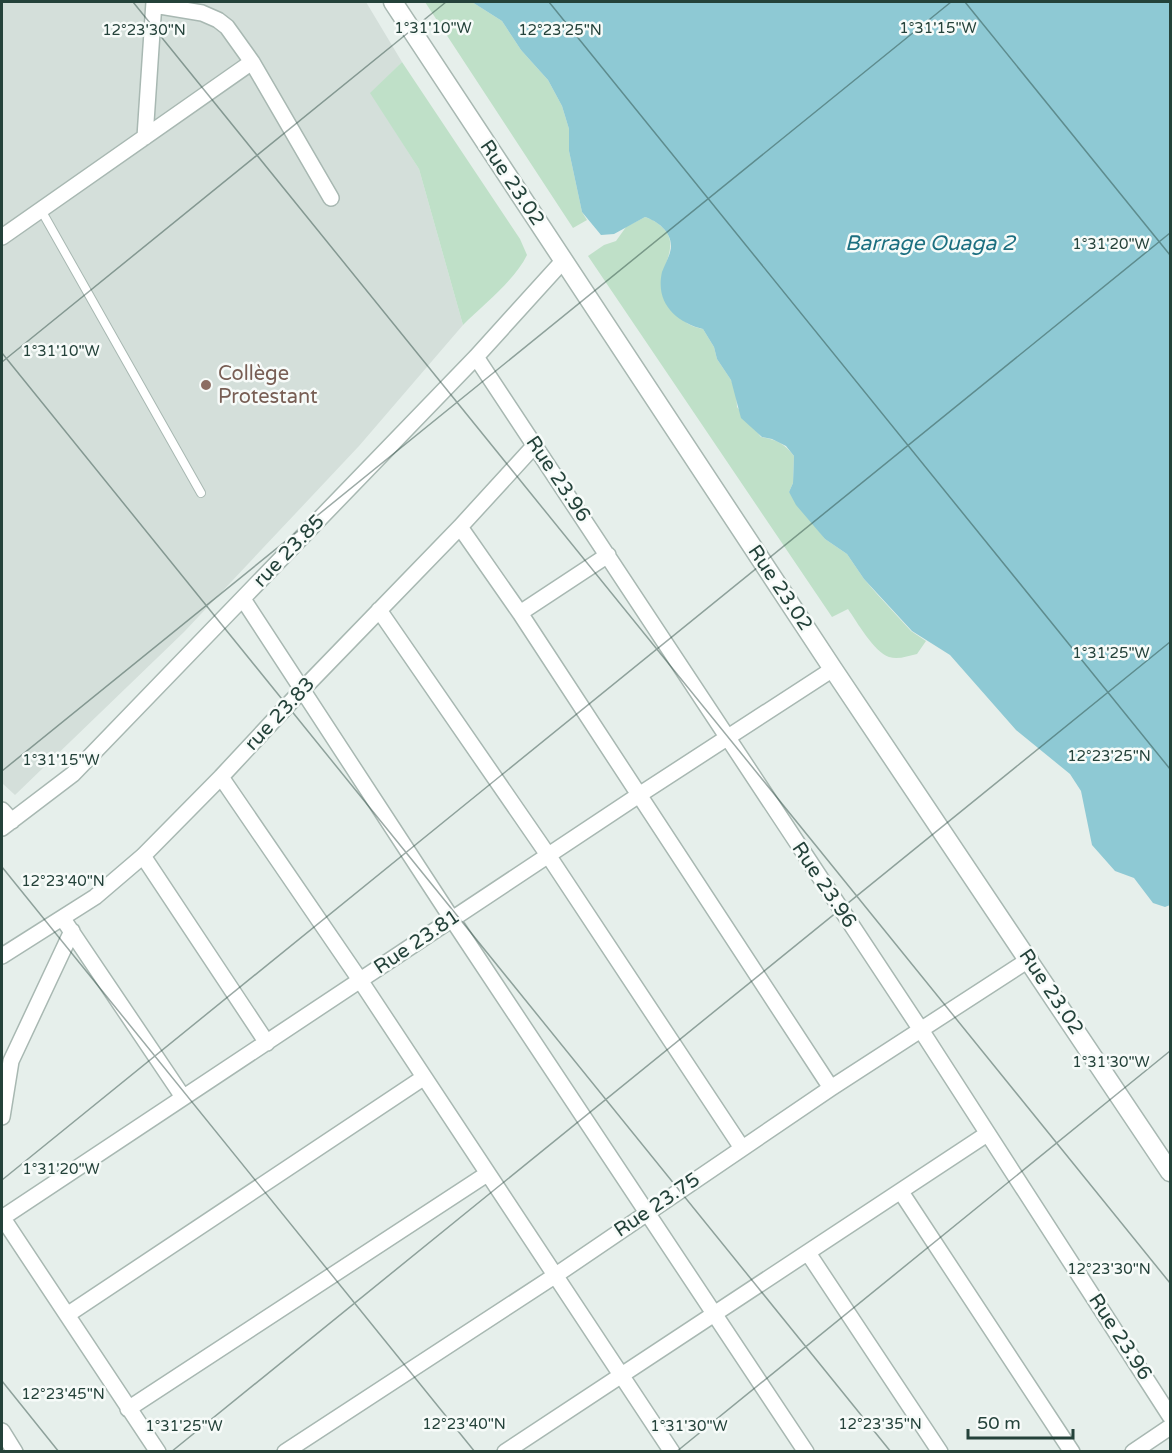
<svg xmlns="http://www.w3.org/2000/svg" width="1172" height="1453" viewBox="0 0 1172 1453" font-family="'Varela Round',sans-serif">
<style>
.built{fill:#d4dfda}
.green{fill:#bfe0c8}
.water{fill:#8ec9d4}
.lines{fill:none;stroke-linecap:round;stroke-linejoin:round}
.service-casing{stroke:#a8b8b2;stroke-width:10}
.minor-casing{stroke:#a8b8b2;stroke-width:18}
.tertiary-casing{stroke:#a8b8b2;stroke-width:21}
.service{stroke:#fff;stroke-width:8}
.minor{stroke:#fff;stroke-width:15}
.tertiary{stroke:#fff;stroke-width:18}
.ticks{fill:none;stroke:#24423a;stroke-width:1.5;stroke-opacity:0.45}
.education-dot{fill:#8d6e63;stroke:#f7fbf9;stroke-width:2}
.labels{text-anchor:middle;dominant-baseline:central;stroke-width:5;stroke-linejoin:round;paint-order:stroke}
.street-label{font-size:20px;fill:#24423a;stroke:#f7fbf9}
.education-label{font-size:20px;fill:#785e54;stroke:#f7fbf9;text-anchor:start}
.water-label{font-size:21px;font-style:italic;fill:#1c6f80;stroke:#f7fbf9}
.ticks-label{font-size:15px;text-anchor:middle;fill:#24423a;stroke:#f7fbf9;stroke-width:5;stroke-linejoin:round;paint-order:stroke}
</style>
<rect width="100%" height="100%" fill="#e6efeb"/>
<path class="built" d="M2,2H366L402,62L371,93L419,169L463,325L359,446L184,632L15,795L2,783Z"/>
<path class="green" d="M425,2H472L502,21L521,50L548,80L562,106L569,129V151L582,212L587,220L573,228Z
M402,62L520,239L527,255C515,280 483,305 463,325L419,169L370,93Z
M645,217C654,220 658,223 664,229C686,253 640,281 676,313C686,323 689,326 703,329L714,347L717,359L731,380L736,391L737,407L761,437C776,439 785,444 794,456L793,483L789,492L825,539L847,554L864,579L877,594L911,631L926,641L917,654C908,656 898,660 889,657C874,652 857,622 848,609L832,617L588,256L604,245L616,241L626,227Z"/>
<path class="water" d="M472,2H1170V905L1165,907L1153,903L1134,878L1115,871L1092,845L1081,791L1070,774L1016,730L950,655L912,631L864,579L847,554L825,539L796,505L789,492L793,483L794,456L786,446L772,439L762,437L741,418L731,380L717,359L714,347L703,329C676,322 655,303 662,272C665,264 671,254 671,246C671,231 657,221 645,217L614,234L601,235L582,212L569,151V129L562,106L548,80L521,50L502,21Z"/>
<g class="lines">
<defs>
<path id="service" d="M41,210L201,493"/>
<path id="minor" d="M154,5L202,13L218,20L227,27L252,62L331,198
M145,137L154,2
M2,237L252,62
M476,357L921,1030L1170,1416
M460,527L520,613L831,1088
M243,599L452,919L806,1452
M379,610L548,855L742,1148
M520,613L608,555
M221,777L360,980L672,1452
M2,810L12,821
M2,828L73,774L476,357L563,261
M143,856L267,1043
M63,919L183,1097
M2,956L95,897L143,856L221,777L302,690L460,527L535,445
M2,1117L11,1061L72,931
M901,1192L1072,1452
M2,1217L158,1452
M2,1218L639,795L833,669
M808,1253L940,1452
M67,1315L423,1078
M128,1409L487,1174
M2,1431L15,1452
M285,1452L556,1275L831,1088L1030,959
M505,1452L987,1134
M1133,1452L1170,1427"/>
<path id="tertiary" d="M393,2L833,669L1170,1172"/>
</defs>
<use href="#service" class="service-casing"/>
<use href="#minor" class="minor-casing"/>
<use href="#tertiary" class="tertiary-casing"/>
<use href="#service" class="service"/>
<use href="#minor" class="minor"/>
<use href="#tertiary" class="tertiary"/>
</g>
<path class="ticks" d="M133,2L1170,1283M549,2L1170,769M965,2L1170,255M2,353L891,1452M2,362L446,2M2,771L951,2M2,867L475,1452M2,1180L1170,233M2,1381L59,1452M171,1452L1170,642M676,1452L1170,1051"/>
<circle class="education-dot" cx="206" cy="385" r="6"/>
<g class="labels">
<g class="street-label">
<text transform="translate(512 183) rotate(56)">Rue 23.02</text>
<text transform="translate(558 479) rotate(56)">Rue 23.96</text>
<text transform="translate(289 551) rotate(-46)">rue 23.85</text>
<text transform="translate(780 588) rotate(56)">Rue 23.02</text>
<text transform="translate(280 714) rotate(-47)">rue 23.83</text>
<text transform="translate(824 885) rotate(56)">Rue 23.96</text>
<text transform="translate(417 942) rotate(-34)">Rue 23.81</text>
<text transform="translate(1051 992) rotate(56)">Rue 23.02</text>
<text transform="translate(657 1205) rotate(-34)">Rue 23.75</text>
<text transform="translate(1120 1337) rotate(57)">Rue 23.96</text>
</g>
<g class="education-label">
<text x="218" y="374">Collège<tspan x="218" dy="23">Protestant</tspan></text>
</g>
<g class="water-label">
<text x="930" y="243">Barrage Ouaga 2</text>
</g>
</g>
<g class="ticks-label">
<text x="433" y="33">1°31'10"W</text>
<text x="938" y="33">1°31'15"W</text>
<text x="560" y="35">12°23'25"N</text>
<text x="144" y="35">12°23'30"N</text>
<text x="1111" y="249">1°31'20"W</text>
<text x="61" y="356">1°31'10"W</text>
<text x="1111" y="658">1°31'25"W</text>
<text x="1109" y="761">12°23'25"N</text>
<text x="61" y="765">1°31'15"W</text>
<text x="63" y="886">12°23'40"N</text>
<text x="1111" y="1067">1°31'30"W</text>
<text x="61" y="1174">1°31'20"W</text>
<text x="1109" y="1274">12°23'30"N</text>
<text x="63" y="1399">12°23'45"N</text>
<text x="464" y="1429">12°23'40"N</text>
<text x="880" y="1429">12°23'35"N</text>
<text x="184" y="1431">1°31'25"W</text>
<text x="689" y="1431">1°31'30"W</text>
</g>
<rect width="1172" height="1453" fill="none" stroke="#24423a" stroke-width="6"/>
<path d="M968 1429v9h105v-9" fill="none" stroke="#24423a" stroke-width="3"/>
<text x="977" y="1429" font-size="18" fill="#24423a" stroke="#f7fbf9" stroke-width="4.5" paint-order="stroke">50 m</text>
</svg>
